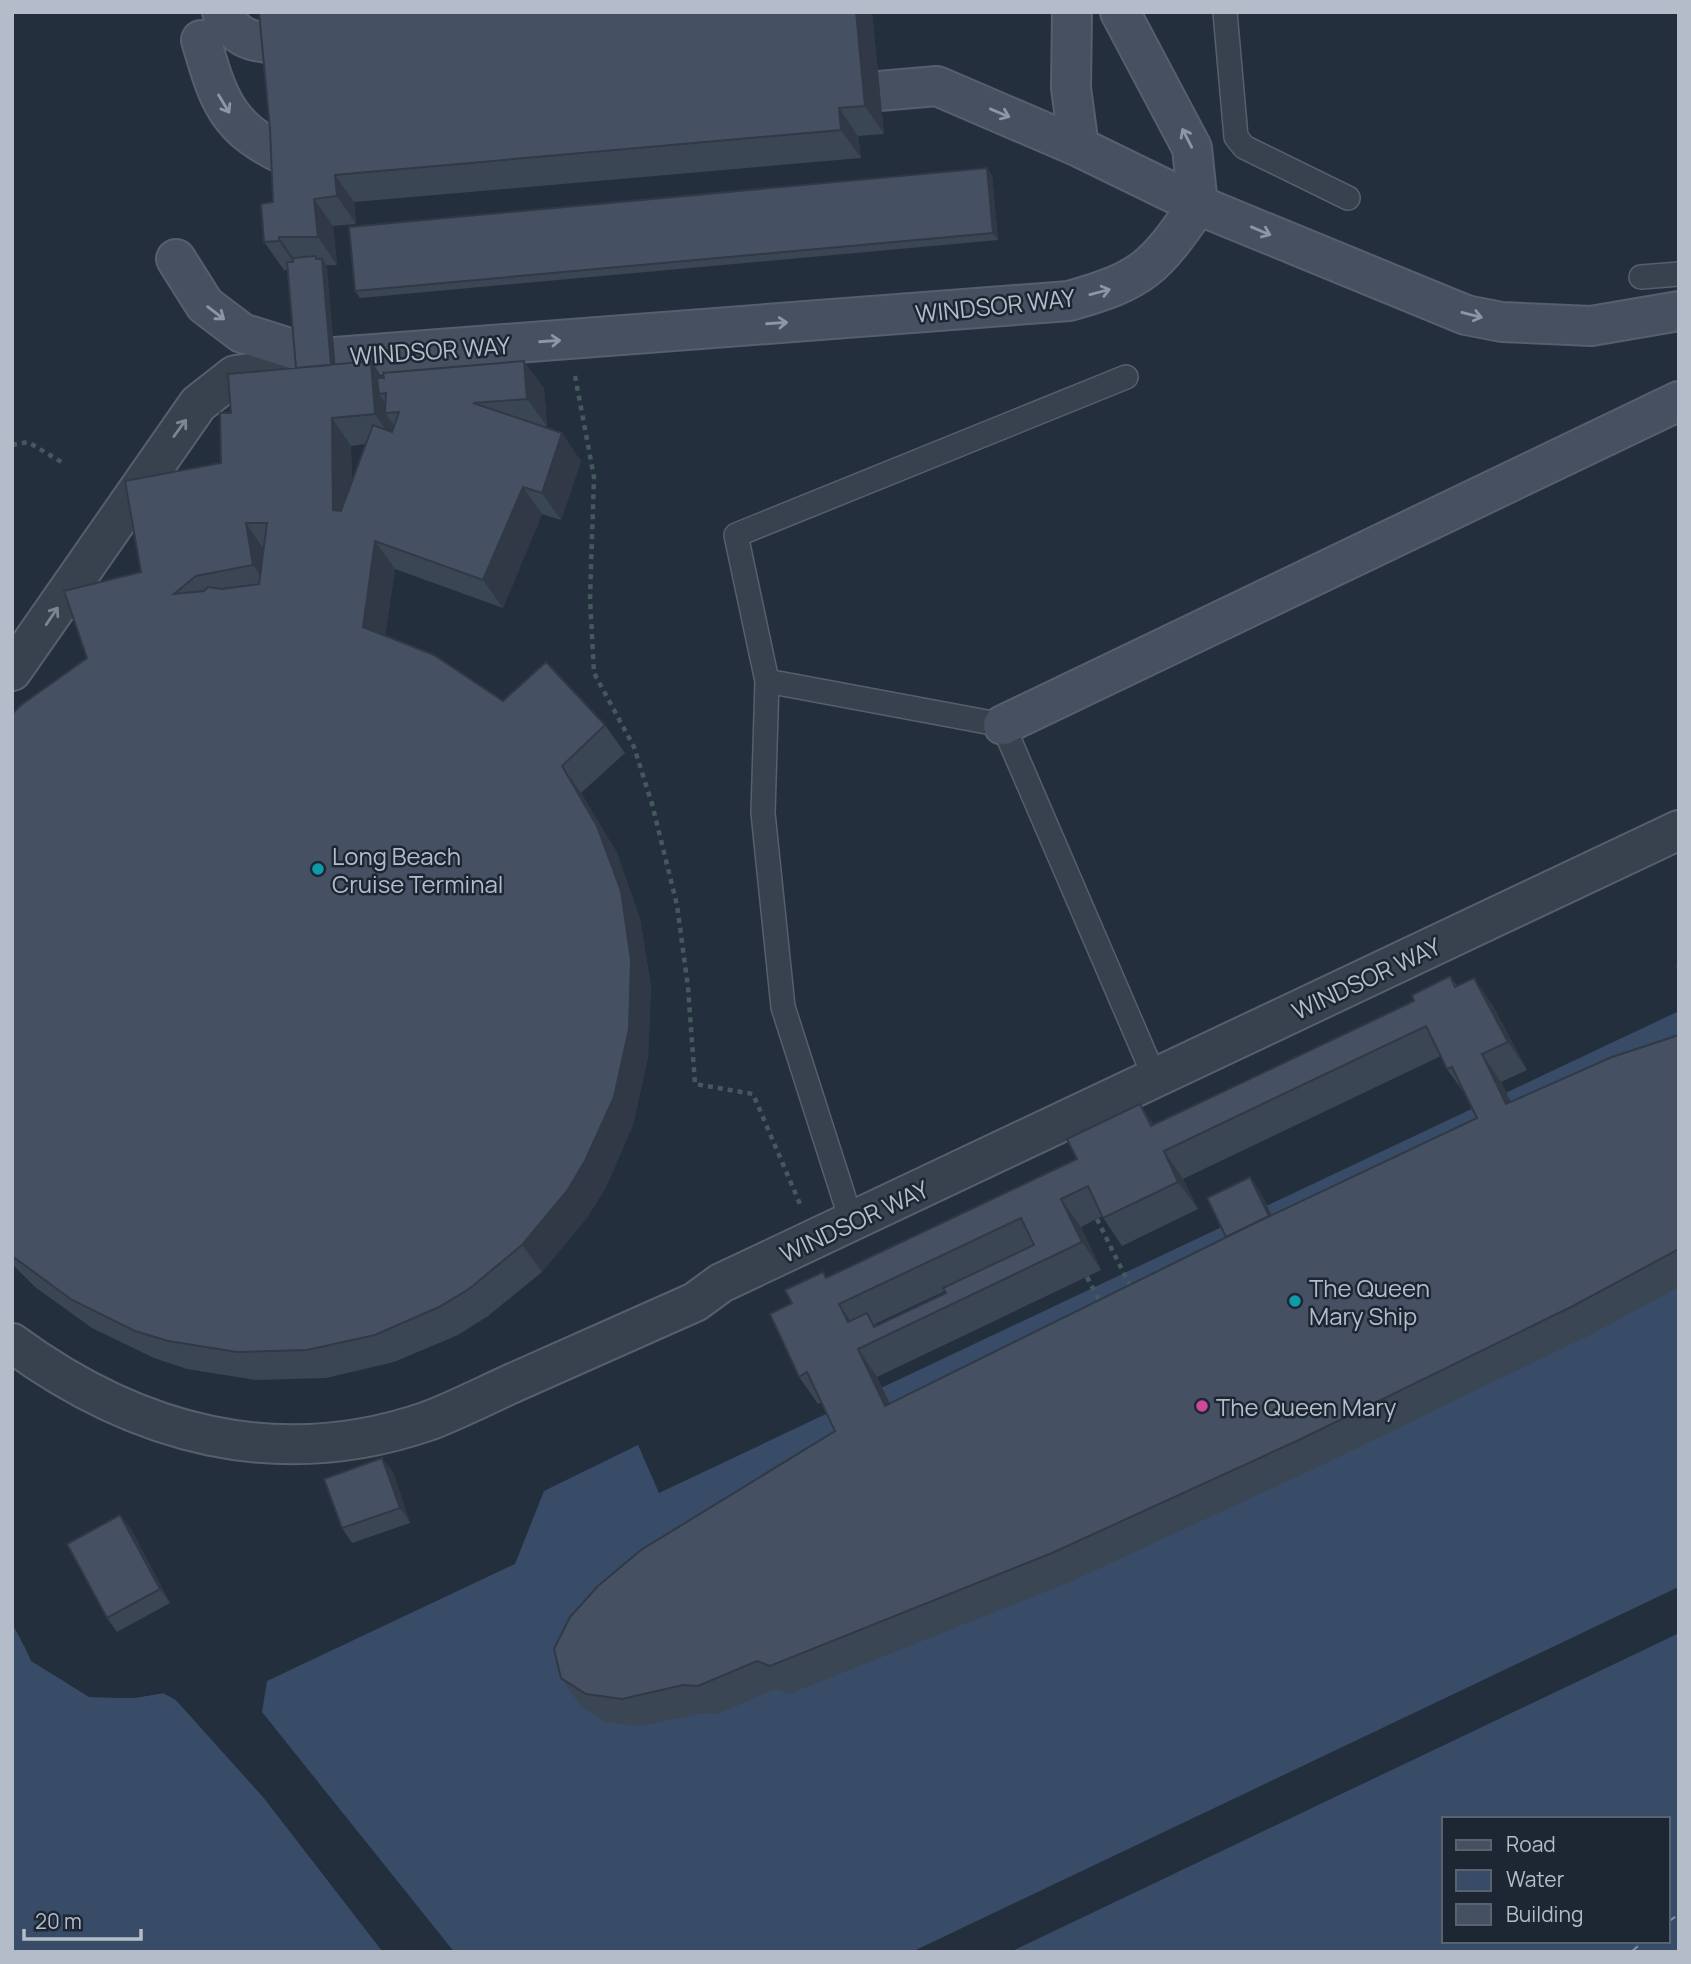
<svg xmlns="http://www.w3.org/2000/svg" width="1691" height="1964" viewBox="0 0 1691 1964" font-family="Manrope,sans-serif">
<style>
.water{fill:#394c67;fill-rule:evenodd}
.pier{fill:#242f3e}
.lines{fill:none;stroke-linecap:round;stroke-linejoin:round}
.ferry{stroke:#7c92b1;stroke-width:2;stroke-dasharray:9 7;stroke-linecap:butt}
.lane-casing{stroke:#565f6c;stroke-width:26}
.street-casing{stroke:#565f6c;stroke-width:42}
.secondary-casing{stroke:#565f6c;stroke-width:42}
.path{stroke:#44595c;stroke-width:4.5;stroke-dasharray:5 5;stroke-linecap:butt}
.lane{stroke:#38414e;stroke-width:23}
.street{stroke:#38414e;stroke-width:38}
.secondary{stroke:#465061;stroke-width:38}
.wall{fill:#3b4654;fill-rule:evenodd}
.shaded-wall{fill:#303945}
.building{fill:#455162;stroke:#303945;stroke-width:2;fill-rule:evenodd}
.oneway{stroke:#8e96a5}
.oneway2{stroke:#7c8592}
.culture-dot{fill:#0f9aa8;stroke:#1d2633;stroke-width:2.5}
.hotel-dot{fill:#d1479c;stroke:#1d2633;stroke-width:2.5}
.labels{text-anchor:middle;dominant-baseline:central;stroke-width:5;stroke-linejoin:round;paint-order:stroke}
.street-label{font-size:24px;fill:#b4bcc9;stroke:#1d2633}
.poi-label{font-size:24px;fill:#b4bcc9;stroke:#1d2633;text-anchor:start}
</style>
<rect width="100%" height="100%" fill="#242f3e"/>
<path class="water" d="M1679,1011V1587L912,1952H454L262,1712L267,1681L515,1564L544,1491L638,1445L659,1493Z
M12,1623L32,1661L89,1697L134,1698L164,1693L176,1700L264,1798L383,1952H12Z
M1679,1633V1952H1010ZM1444,1819H1668V1941H1444Z"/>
<path class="pier" d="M1679,1587V1591L920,1952H912Z
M12,1620L35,1659L91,1693L134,1695L164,1689L178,1697L266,1796L387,1952H383L264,1798L176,1700L163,1693L134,1698L90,1697L31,1661L15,1625L12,1627Z
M1679,1630V1633L1007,1952L1009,1949Z
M259,1708L261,1712L454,1952H449L259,1714Z"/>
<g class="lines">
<path class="ferry" d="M1668,1922L1679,1914
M1631,1952L1644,1941"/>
<defs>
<path id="lane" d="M1225,12L1236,137L1244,147L1348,198
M1641,277L1679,274
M1126,377L736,535L767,681L1003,725L1155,1078
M767,681L763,813L783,1007L852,1223"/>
<path id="street" d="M12,671L198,404L235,375L300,367
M12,1343C136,1434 277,1473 428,1421C457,1410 486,1395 515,1382C575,1355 635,1329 695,1302L721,1283L1679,830"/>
<path id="secondary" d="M222,12C234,37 250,42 276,44
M1072,12L1071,88L1079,147
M1120,12L1192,148L1198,205
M201,40C219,102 227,129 289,157
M879,91L937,86L1079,147L1198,205L1466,315L1502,322L1591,326L1679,311
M176,259L205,305L242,333L299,351
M335,357L1069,301C1144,280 1154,268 1198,205
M1003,725L1679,401"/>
</defs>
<use href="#lane" class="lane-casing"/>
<use href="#street" class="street-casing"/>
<use href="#secondary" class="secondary-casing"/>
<path class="path" d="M575,376L594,477L590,599L594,673L634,747L652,804L677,905L688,987L695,1084L753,1094L800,1204
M12,445L28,442L63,463
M1677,968L1679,967
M1097,1219L1131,1288
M1087,1277L1101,1304"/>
<use href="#lane" class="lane"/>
<use href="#street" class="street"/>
<use href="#secondary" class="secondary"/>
</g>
<path class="wall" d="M872,12L884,134L858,136L861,158L354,202L356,224L333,226L337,265H326L335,364L371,361L383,378L544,388L547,426L543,427L581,461L561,520L542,514L503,608L395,569L385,636L503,701L605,725L625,753L581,793L617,853L640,919L651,987L648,1057L633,1125L605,1189L586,1219L542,1272L488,1316L458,1335L394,1362L326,1378L256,1380L187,1369L154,1358L92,1328L35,1287L12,1264V714L87,658L141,572L221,463L231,413L296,368L287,270H284L264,242L273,202L270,129ZM365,444L352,482L351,446Z
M992,175L998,240L360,298L355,291Z
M1450,976L1457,986L1474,978L1493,1006L1527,1070L1501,1082L1511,1102L1679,1035V1287L1590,1335L1320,1466L1072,1581L789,1694L776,1689L717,1714L703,1713L641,1726L605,1722L581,1706L561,1678L835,1431L822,1402L818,1404L799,1377L792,1303L828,1278L1414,1001ZM1441,1056L1447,1069L1467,1097L1477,1118L1272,1215L1260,1192L1250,1177L1226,1237L890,1404L877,1377L1101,1270L1081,1227L1102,1216L1122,1246L1198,1209L1183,1179ZM945,1291L946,1293L877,1326L875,1324Z
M393,1472L410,1523L352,1543L342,1528Z
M131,1529L170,1603L117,1632L107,1618Z"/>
<path class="shaded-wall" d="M856,12H872L884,134L865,106Z
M839,108L858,136L861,158L841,130Z
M987,168L992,175L998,240L993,233Z
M335,175L354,202L356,224L337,196Z
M314,199L333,226L337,265L318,237Z
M279,237L298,265V269L279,241Z
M322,259L327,266L338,394L333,386Z
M371,361L390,389L386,393L379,394L392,413H385L393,424L394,442L375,414Z
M524,361L544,388L547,426L527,399Z
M332,418L351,446L353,537L333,510Z
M562,433L581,461L561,520L542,493Z
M523,487L542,514L503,608L483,580Z
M246,523L265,551L273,593L253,565Z
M375,541L395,569L382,655L363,627Z
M562,766L581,793L617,853L640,919L651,987L648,1057L633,1125L605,1189L586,1219L542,1272L522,1245Z
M1474,978L1493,1006L1527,1070L1508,1042Z
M1482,1054L1501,1082L1525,1132L1506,1104Z
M1140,1104L1159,1132L1151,1126Z
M1164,1151L1183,1179L1198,1209L1178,1182Z
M1250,1177L1260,1192L1286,1244L1276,1229Z
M1061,1199L1081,1227L1101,1270L1082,1242Z
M839,1304L858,1332L848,1322Z
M858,1349L877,1377L904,1434L885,1406Z
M382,1458L393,1472L410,1523L400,1508Z
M120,1515L131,1529L170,1603L160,1589Z"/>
<path class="building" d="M259,12H856L865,106L839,108L841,130L335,175L337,196L314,199L318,237H279V241L264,242L261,204L273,202L270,129Z
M987,168L993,233L355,291L349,227Z
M316,256V259H322L331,365L296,368L287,262H293V258Z
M371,361L375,414L332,418L333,510L341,511L373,425L392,432L399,412L385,413L386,393L379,394L377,378H384L383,373L524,361L527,399L473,403L562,433L542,493L523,487L483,580L375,541L363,627L434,655L503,701L546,662L605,725L562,766L597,826L621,891L631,960L629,1029L614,1097L585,1161L567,1191L522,1245L469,1289L439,1307L375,1335L307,1350L237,1352L168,1341L135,1331L72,1300L12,1256V714L21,705L87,658L64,591L141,572L125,481L221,463L220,413H231L228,374ZM246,523H267L259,584L222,589L208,587L204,591L174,594L196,576L253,565Z
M1450,976L1455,987L1474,978L1508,1042L1482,1054L1506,1104L1612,1057L1679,1035V1249L1571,1307L1301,1439L1052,1553L770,1666L757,1661L698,1686L683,1685L622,1699L586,1694L561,1678L554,1649L570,1617L598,1586L641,1550L835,1431L807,1372L799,1377L770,1314L792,1303L785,1290L823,1272L826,1278L1077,1159L1067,1139L1140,1104L1151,1126L1414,1001L1412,995ZM1426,1026L1447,1069L1452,1067L1477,1118L1251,1225L885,1406L858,1349L1082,1242L1061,1199L1088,1186L1103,1218L1178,1182L1164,1151ZM1021,1218L1034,1245L943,1288L946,1293L874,1327L867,1313L848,1322L839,1304Z
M1250,1177L1269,1216L1226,1237L1207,1198Z
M382,1458L400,1508L342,1528L324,1479Z
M120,1515L160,1589L107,1618L67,1544Z"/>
<defs><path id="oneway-shaft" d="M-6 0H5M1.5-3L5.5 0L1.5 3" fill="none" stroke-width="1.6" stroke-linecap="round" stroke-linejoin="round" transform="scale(1.75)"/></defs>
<g class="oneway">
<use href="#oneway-shaft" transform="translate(224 104) rotate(59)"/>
<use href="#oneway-shaft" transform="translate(1000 113) rotate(23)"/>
<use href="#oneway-shaft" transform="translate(1187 138) rotate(-117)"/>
<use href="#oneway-shaft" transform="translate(1261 231) rotate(23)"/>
<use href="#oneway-shaft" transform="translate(1100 292) rotate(-15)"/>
<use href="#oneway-shaft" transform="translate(216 313) rotate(37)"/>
<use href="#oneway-shaft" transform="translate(1472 315) rotate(14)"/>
<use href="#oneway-shaft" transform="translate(777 323) rotate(-4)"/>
<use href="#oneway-shaft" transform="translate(550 341) rotate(-4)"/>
</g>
<g class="oneway2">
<use href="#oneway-shaft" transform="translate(180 428) rotate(-54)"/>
<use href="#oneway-shaft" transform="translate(52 616) rotate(-56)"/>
</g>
<g class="culture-dot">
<circle cx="318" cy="869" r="7"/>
<circle cx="1295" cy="1301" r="7"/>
</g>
<circle class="hotel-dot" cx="1202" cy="1406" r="7"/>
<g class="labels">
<g class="street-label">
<text transform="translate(995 305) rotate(-6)">WINDSOR WAY</text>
<text transform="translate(430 350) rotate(-4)">WINDSOR WAY</text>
<text transform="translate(1366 978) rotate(-25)">WINDSOR WAY</text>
<text transform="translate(854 1221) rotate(-25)">WINDSOR WAY</text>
</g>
<g class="poi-label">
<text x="332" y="855">Long Beach<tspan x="332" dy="28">Cruise Terminal</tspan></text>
<text x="1309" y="1287">The Queen<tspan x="1309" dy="28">Mary Ship</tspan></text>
<text x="1216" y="1406">The Queen Mary</text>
</g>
</g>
<rect width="1691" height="1964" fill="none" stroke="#b4bcc9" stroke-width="28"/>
<rect x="1442" y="1817" width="228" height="126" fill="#1d2633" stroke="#59626f" stroke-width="2"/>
<rect x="1456" y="1840" width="35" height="10" fill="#465061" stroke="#59626f" stroke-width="2"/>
<text x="1506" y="1852" font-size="21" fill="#b4bcc9">Road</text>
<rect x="1456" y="1870" width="35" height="21" fill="#394c67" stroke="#59626f" stroke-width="2"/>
<text x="1506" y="1887" font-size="21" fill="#b4bcc9">Water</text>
<rect x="1456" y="1904" width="35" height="21" fill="#455162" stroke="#59626f" stroke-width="2"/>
<text x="1506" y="1922" font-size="21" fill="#b4bcc9">Building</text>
<path d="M24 1929v10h117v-10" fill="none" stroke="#b4bcc9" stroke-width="3.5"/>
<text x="35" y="1929" font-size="21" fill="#b4bcc9" stroke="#1d2633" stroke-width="5" paint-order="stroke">20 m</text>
</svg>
